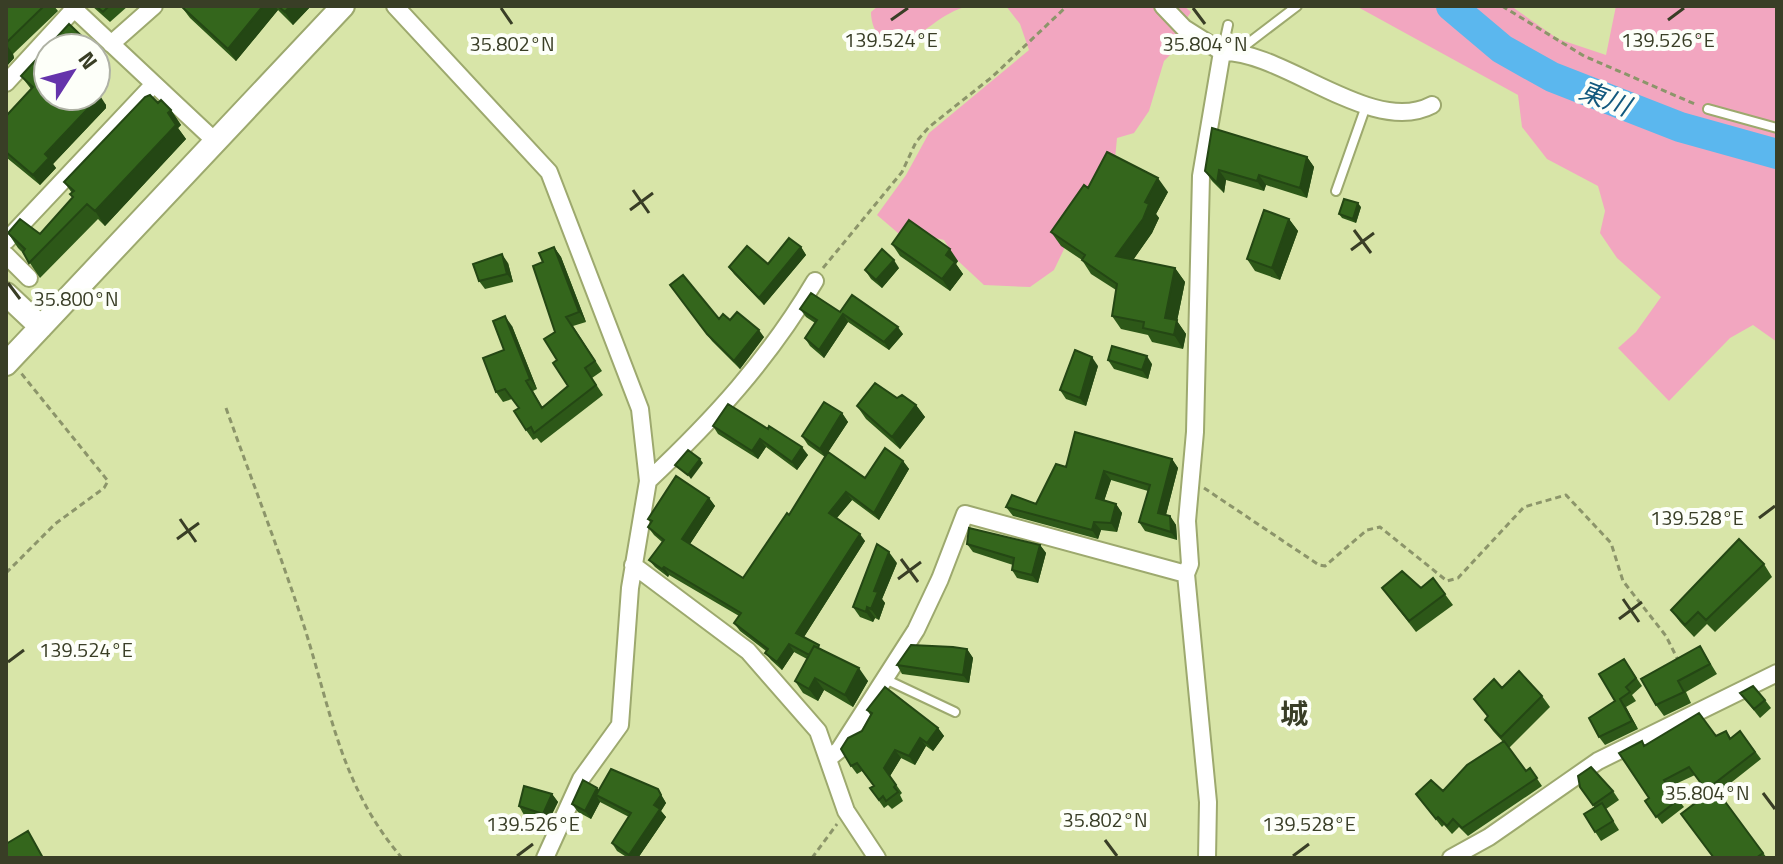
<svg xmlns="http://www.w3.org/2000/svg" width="1783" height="864" viewBox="0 0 1783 864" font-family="'Titillium Web','Noto Sans JP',sans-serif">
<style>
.green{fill:#f2a6c0}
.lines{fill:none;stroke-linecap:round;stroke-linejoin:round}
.river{stroke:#5bb7ee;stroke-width:30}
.lane-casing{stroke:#9da96e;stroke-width:12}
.street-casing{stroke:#9da96e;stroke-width:20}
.secondary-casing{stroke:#9da96e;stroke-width:26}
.path{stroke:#8c956a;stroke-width:3;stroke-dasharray:6 4;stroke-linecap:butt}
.lane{stroke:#fff;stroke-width:8}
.street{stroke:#fff;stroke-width:16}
.secondary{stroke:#fff;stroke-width:22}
.wall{fill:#2d5818}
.shaded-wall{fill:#244714}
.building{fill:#34661c;stroke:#244714;stroke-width:2}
.ticks{fill:none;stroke:#393e26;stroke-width:3}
.labels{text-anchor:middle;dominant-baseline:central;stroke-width:8;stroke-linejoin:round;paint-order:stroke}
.water-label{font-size:26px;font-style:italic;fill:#12597e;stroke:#fdfff9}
.quarter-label{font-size:28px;font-weight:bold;fill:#393e26;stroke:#fdfff9}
.ticks-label{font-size:20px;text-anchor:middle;fill:#393e26;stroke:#fdfff9;stroke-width:8;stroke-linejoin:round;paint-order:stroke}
</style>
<rect width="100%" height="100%" fill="#d8e5a8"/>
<path class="green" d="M878,6H969C941,12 922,36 897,49C881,44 871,29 871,12Z
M1006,6H1184L1191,12L1174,37L1173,52L1164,61L1149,111L1134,133L1117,138L1115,159L1088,199L1054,270L1030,287L984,285L956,259L944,240L915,233L905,239L877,215L906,175L929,133L1029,50L1020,24Z
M1356,6H1511L1558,39L1606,55L1616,6H1777V342L1753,325L1730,338L1669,401L1618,348L1636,332L1661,297L1617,258L1600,233L1605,211L1598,186L1547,159L1522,127L1518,95Z"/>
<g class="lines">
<path class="river" d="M1451,6L1502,49L1552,77L1680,127L1777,154"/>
<defs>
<path id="lane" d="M1238,51L1297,6
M1222,52L1228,25
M1708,109L1777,128
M1336,191L1366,106
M885,679L955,712"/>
<path id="street" d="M71,6L215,141
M395,6L549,172L640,409L648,481L630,588L620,725L581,779L545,858
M1163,6L1184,28L1222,52L1201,176L1195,432L1187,521L1190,564L1186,574L1208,802L1207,858
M111,44L154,6
M1222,52C1283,50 1372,137 1432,105
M6,83L74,9
M6,241L153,85
M6,255L29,278
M648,481C714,419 768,360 815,281
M633,565L748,651L818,731L846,811L877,858
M829,758L839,750L916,630L940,579L965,514L1186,574
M1451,858L1489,837L1598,761L1777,673"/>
<path id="secondary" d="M6,294L41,327
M6,364L343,6"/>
</defs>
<use href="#lane" class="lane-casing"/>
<use href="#street" class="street-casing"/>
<use href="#secondary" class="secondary-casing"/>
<path class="path" d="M1502,6L1584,56L1697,105
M823,268L902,172L916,142L929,127L992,77L1067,6
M226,408C252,481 280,553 304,626C331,711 341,787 402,858
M1204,488L1319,565L1325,566L1367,530L1380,527L1447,581L1458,578L1524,507L1566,495L1611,543L1623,581L1666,636L1679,662
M6,573L55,524L104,488L108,481L21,373
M812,858L837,824"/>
<use href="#lane" class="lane"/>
<use href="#street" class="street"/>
<use href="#secondary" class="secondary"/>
</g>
<path class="wall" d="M6,6H54L58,11L13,54L14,58L6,67Z
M92,6H128L110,22Z
M181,6H311L293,25L278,10L236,61L190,18Z
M48,48L106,105V108L53,164L56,168L40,185L7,158L6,159V114L7,115L31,89L21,76Z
M158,103L171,110L181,125L178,128L186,139L105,226L98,219L40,278L23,253L18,248L8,233L40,234L73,198L70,194L72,193L64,182Z
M1307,157L1314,167L1307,198L1266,185L1264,191L1226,180L1224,193L1212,181L1205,171Z
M1088,188L1168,192L1156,214L1159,218L1152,233L1133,260L1175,268L1185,282L1177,321L1186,334L1183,349L1152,342L1148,335L1121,329L1112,316L1116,290L1091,274L1082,260L1061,246L1051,232Z
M1361,207L1356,223L1342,218L1339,214Z
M1289,219L1298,231L1280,280L1255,271L1247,259Z
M892,244L958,261L956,264L963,274L950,291L900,256Z
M554,247L561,257L586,322L573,326L602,371L592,378L603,395L541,443L537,438L533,440L526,430L519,408L512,399L503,402L496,392L504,350L512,326L537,389L533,391L542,407L568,386L557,360L555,332L543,262Z
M801,247L806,255L764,305L734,274L729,267L768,264Z
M508,263L513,282L485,289L479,281Z
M899,268L882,288L871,279L865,270Z
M670,285L719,319L730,320L764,337L740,369L712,341Z
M800,309L840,312L903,334L889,350L848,322L824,358L810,346L805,338L815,323L806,317Z
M1108,360L1152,364L1148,379L1114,369Z
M1098,366L1086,406L1066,399L1060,390Z
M897,398L916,405L925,417L900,449L866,419L857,406Z
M728,404L808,455L797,470L766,447L758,459L718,434L713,426Z
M842,413L848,422L828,452L865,478L903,461L909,469L879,520L852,500L837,518L865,541L804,637L868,681L853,707L824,690L818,701L803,693L795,681L807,659L794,652L782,670L771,660L765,653L766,651L740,631L734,623L739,616L669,575L668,577L655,567L649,560L662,542L654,535L648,527L651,523L648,519L709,498L715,506L690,544L743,578L789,515L825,457L808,445L802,436Z
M1172,459L1178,468L1166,515L1170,516L1176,525L1177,540L1145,531L1139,522L1148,491L1111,480L1104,501L1116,504L1122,513L1117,532L1101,530L1098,539L1013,516L1006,507L1036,504L1066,467Z
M967,544L1040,545L1046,553L1038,583L1017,578L1012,570L1013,565L973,552Z
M897,563L882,599L885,603L879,620L875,618L873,622L860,617L853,607Z
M1764,564L1772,577L1715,632L1707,624L1694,637L1680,622L1671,610Z
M1433,578L1453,605L1416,632L1382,588H1421Z
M1700,646L1717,674L1686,692L1691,703L1664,716L1656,705Z
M967,649L973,658L969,683L902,674L897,665Z
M1624,659L1642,686L1632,695L1636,701L1626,707L1638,729L1605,745L1599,737L1615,701Z
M1502,688L1542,696L1550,707L1509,748L1526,771L1530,768L1542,786L1468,836L1459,827L1452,834L1444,825L1442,827L1416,794L1443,791L1503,742L1493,731L1485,720L1488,717L1474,699Z
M1740,693L1765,700L1771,708L1760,718Z
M867,710L938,728L944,736L933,751L926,746L915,765L901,758L890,776L902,793L900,795L903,801L892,809L888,805L884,808L870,788L874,786L862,771L857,774L851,766L862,731L871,716Z
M1726,731L1731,738L1740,731L1761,759L1718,793L1767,858H1714L1708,793L1695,775L1669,787L1684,807L1662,824L1645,801L1649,798L1642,741L1645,745L1716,736Z
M1580,787L1613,791L1619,800L1606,809L1619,830L1601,841L1584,814L1595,808Z
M597,788L599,790L658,789L666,803L661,811L666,817L638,858H628L617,851L612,843L629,817L600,802L591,819L578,812L572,804Z
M552,794L558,802L548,822L524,815L519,806Z"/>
<path class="shaded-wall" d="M263,6H275L278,10L236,61L228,49Z
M290,6H311L293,25L285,12Z
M6,44L13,54L14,58L6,67Z
M99,94L106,105V108L53,164L56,168L40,185L33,175L45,154Z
M171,110L181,125L178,128L186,139L105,226L95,211Z
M1307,157L1314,167L1307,198L1300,188Z
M1219,170L1226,180L1224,193L1217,183Z
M1259,175L1266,185L1264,191L1257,181Z
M1158,178L1168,192L1156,214L1159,218L1152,233L1126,270L1116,256Z
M1358,203L1361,207L1356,223L1353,219Z
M1289,219L1298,231L1280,280L1272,268Z
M554,247L561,257L586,322L579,312Z
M801,247L806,255L764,305L759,298Z
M950,249L958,261L956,264L963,274L950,291L942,279L946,255Z
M502,254L508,263L513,282L507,274Z
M894,260L899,268L882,288L876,280Z
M1175,268L1185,282L1177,321L1186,334L1183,349L1174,335L1165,318Z
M843,314L848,322L824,358L819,350Z
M505,316L512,326L537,389L530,379Z
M898,327L903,334L889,350L884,342Z
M759,330L764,337L740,369L734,361Z
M1147,356L1152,364L1148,379L1142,370Z
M1092,357L1098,366L1086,406L1080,398Z
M916,405L925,417L900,449L892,437Z
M842,413L848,422L825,457L820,449Z
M760,439L766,447L758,459L752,451Z
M802,447L808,455L797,470L792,462Z
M700,459L703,463L691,479L688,475Z
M1172,459L1178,468L1164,522L1158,513Z
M903,461L909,469L879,520L874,513Z
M1104,471L1111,480L1102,507L1096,498Z
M846,492L852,500L834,521L829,513Z
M709,498L715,506L688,547L682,539Z
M1116,504L1122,513L1117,532L1111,523Z
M1170,516L1176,525L1177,540L1171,532Z
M1094,522L1101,530L1098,539L1092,530Z
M860,534L865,541L802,640L796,633Z
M1040,545L1046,553L1038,583L1032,575Z
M889,552L897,563L882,599L885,603L879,620L871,609L874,591Z
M664,567L669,575L668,577L662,569Z
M867,607L875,618L873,622L866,612Z
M789,644L794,652L782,670L777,662Z
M967,649L973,658L969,683L963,675Z
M859,668L868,681L853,707L845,695Z
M815,678L824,690L818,701L809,689Z
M1620,699L1626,707L1638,729L1632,721Z
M938,728L944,736L933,751L927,743Z
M920,738L926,746L915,765L909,756Z
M895,750L901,758L890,776L884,768Z
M597,788L603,797L596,795L600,802L591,819L585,811Z
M552,794L558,802L548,822L543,814Z
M661,795L666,803L661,811L666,817L638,858H632L629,855L654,805Z"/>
<path class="building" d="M6,6H44L6,43Z
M96,6H109L103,12Z
M181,6H263L228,49Z
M278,6H290L285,12Z
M69,24L90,44L86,48H48V96H96V91L99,94L98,98L45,154L49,158L33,175L6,152V114L7,115L33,87L21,76Z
M150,95L158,103L161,100L171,110L168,113L176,125L95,211L87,204L29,263L23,252L25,249L8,233L20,219L40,234L73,197L70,194L74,191L64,182L145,97Z
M1212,128L1307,157L1300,188L1259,175L1257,181L1219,170L1217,183L1205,171Z
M1107,152L1158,178L1145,202L1149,204L1143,219L1116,256L1175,268L1165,318L1177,320L1174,335L1143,328L1144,322L1112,316L1117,284L1082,260L1085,255L1051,232L1084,185L1088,188Z
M1344,199L1358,203L1353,219L1339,214Z
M1264,210L1289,219L1272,268L1247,259Z
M909,220L950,249L946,255L955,262L942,279L892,244Z
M789,238L801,247L759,298L729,267L747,246L768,264Z
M554,247L579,312L566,317L595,361L585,368L596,385L534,433L531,427L526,430L514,411L519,408L505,389L496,392L483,358L504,350L493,321L505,316L530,379L526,381L542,408L568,386L553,363L557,360L544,339L555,332L533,266L543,262L539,253Z
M882,249L894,260L876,280L865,270Z
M502,254L507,274L479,281L473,264Z
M683,275L719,319L723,314L730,320L737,312L759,330L734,361L707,334L670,285Z
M811,293L840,312L852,295L898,327L884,342L843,314L819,350L805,338L817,320L800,309Z
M1112,346L1147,356L1142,370L1108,360Z
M1075,350L1092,357L1080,398L1060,390Z
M875,383L897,398L902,395L916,405L892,437L857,406Z
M824,402L842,413L820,449L802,436Z
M728,404L768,429L769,426L802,447L792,462L760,439L752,451L713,426Z
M1075,432L1172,459L1158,513L1170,516L1171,532L1139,522L1150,485L1104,471L1096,498L1116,504L1111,523L1094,522L1092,530L1006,507L1012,495L1036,504L1056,464L1066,467Z
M885,448L903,461L874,513L846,492L829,513L860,534L796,633L819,645L818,648L814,646L809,655L789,644L777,662L765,653L768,649L734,623L741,613L664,567L662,569L649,560L664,540L648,527L652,521L648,519L676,476L709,498L682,539L743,578L787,513L789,515L828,452L865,478Z
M688,450L700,459L688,475L675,465Z
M969,528L1040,545L1032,575L1012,570L1014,558L967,544Z
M1739,539L1764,564L1706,620L1698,612L1685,625L1671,610Z
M877,544L889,552L874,591L878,592L871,609L867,607L866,612L853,607Z
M1402,571L1421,588L1433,578L1445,594L1409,621L1382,588Z
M911,645L953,647L967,649L963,675L897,665Z
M814,646L859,668L845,695L815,678L809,689L795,681Z
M1700,646L1710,664L1678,681L1684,692L1656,705L1641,679Z
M1624,659L1636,678L1626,687L1630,692L1620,699L1632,721L1599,737L1589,718L1615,701L1599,674Z
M1519,671L1542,696L1501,737L1485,720L1488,716L1474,699L1494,679L1502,688Z
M1753,686L1765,700L1754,709L1740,693Z
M885,687L938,728L927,743L920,738L909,756L895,750L884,768L896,785L894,787L898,792L886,801L883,796L879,800L870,788L874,786L857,763L851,766L841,749L848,738L862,731L872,713L867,710Z
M1699,713L1716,736L1726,731L1730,739L1740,731L1755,752L1706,790L1689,767L1664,780L1679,799L1656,817L1645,801L1649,798L1619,753L1642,741L1644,746Z
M1504,741L1526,771L1530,768L1537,778L1462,828L1453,819L1447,826L1438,817L1436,819L1416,794L1431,780L1443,791L1467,765Z
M1591,767L1613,791L1593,805L1580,787L1578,776Z
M611,769L658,789L661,795L654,805L660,809L629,855L612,843L631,813L596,795Z
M583,780L597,788L585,811L572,804Z
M524,786L552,794L543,814L519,806Z
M1715,788L1763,853L1756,858H1714L1681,814Z
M1602,803L1613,821L1595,832L1584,814Z
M28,831L43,858H6V844Z"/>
<path class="ticks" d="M501,8L512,24M1193,8L1205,24M891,20L908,8M1668,20L1684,8M633,190L649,213M630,210L653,193M1354,230L1371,253M1351,250L1374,233M8,283L20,299M1759,518L1775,506M180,519L196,542M177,539L199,523M901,559L918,582M898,579L921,562M1623,599L1639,622M1619,619L1642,602M8,662L24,650M1763,793L1775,809M1105,840L1117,856M517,856L533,844M1293,856L1309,844"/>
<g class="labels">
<g class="water-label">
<text transform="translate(1605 98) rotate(21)">東川</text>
</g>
<g class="quarter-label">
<text x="1294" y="713">城</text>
</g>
</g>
<g class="ticks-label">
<text x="891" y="47">139.524°E</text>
<text x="1668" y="47">139.526°E</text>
<text x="1205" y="51">35.804°N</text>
<text x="512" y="51">35.802°N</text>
<text x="76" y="306">35.800°N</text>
<text x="1697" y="525">139.528°E</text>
<text x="86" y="657">139.524°E</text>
<text x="1707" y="800">35.804°N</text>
<text x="1105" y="827">35.802°N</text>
<text x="533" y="831">139.526°E</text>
<text x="1309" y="831">139.528°E</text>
</g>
<rect width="1783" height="864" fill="none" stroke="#393e26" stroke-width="16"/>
<g transform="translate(72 72) rotate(54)"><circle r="38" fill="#fdfff9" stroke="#afb2a5" stroke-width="2"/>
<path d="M0-6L14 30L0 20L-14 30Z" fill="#6534ab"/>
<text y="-12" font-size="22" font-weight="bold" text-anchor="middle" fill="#393e26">N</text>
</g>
</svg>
